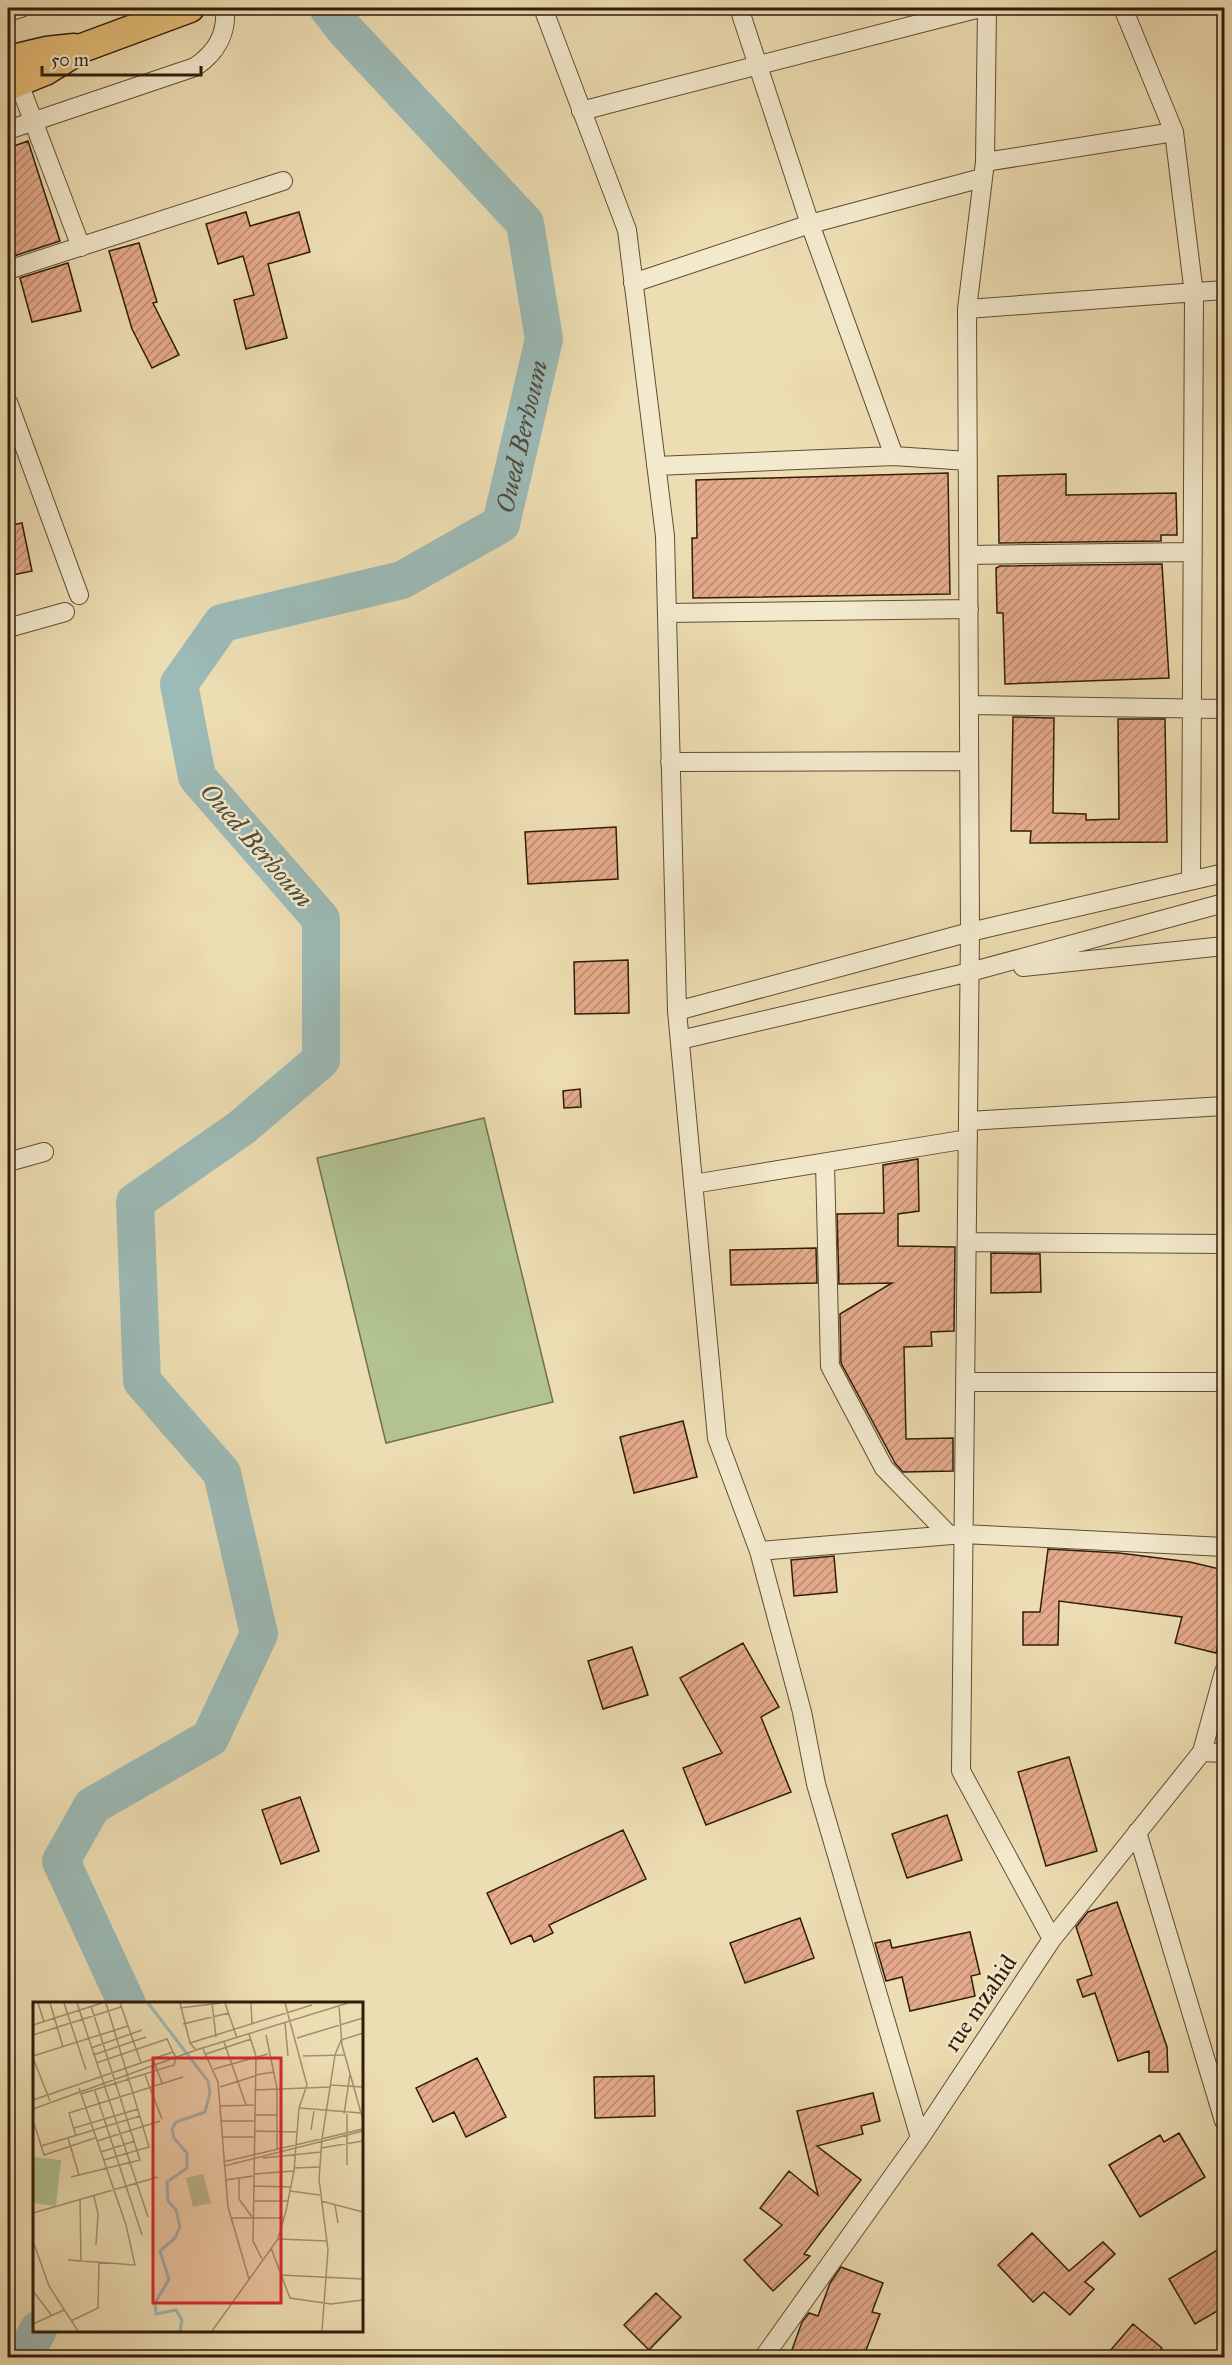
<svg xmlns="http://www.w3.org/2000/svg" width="1232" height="2365" viewBox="0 0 1232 2365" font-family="'IM FELL Great Primer',serif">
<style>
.green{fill:#b2c291;stroke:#71704d;stroke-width:1.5}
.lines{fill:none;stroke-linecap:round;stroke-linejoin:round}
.river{stroke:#9cbab6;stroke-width:38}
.building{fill:url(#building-hatch);stroke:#301d09;stroke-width:1.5}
.minor-casing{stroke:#5f4d33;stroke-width:20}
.primary-casing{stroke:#301d09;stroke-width:31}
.minor{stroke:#f3e9cd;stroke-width:18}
.primary{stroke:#e6be79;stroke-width:28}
.labels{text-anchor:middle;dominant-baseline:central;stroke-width:5;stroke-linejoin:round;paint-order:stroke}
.street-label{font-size:24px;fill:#301d09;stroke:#f3e9cd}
.water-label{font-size:26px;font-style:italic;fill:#504c3d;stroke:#f3e9cd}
.inset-river{fill:none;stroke:#9cbab6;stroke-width:3}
.inset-road{fill:none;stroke:#a1906e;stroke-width:1.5}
.view{fill:#d62828;fill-opacity:0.15;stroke:#d62828;stroke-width:3}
.inset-edge{fill:none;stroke:#301d09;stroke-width:3}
</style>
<defs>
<pattern id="building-hatch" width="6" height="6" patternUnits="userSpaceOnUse" patternTransform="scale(1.5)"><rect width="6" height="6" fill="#e5aa8b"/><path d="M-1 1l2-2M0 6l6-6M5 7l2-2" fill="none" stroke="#ba8a70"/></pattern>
</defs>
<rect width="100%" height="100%" fill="#edddb2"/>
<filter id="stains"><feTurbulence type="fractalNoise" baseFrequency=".00333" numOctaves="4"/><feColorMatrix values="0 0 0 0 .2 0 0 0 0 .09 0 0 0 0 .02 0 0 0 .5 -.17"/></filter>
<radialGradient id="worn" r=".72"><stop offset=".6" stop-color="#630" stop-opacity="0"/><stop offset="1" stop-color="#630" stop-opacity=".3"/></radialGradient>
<path class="green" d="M484,1118L553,1402L386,1443L317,1158Z"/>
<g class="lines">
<g class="river">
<path id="s1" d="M127,2004L61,1861L92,1806L210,1738L259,1634L222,1473L142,1381L135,1202L241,1128L321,1060V919L197,777L179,684L222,623L402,580L501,524L544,339L525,223L346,31L328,8"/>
<path d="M23,2358L38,2330"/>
</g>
</g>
<path class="building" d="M28,141L60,241L14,256L8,237V148Z
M246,212L250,226L299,212L310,252L268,264L287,338L246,349L234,300L254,295L243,256L218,264L206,224Z
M139,243L157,302L153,303L179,355L152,368L132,329L109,251Z
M68,263L81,311L32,322L20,278Z
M948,473L950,594L693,598L692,538H697L696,480Z
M1066,474V495L1176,493L1177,535H1161V541L999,543L998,476Z
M22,523L32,571L8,576V526Z
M1162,564L1169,678L1005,684L1003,613H997L996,568L1000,566Z
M1013,717L1054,718L1053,813L1086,814V820L1119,819L1118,719H1165L1167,842L1030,843L1031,831H1011Z
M616,827L618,879L528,884L525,832Z
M628,960L629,1013L575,1014L574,962Z
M580,1089L581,1107L564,1108L563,1091Z
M918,1159L919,1211L898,1214V1246L955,1247L954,1331L931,1332L932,1346L904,1347L906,1439L953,1438V1471L903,1472L895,1463L841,1363L840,1314L892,1283L839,1284L837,1214L884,1213L883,1165Z
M816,1248L817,1283L731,1285L730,1250Z
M991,1253L1040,1254L1041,1292L991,1293Z
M683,1421L697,1477L634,1493L620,1437Z
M1048,1549L1119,1553L1190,1562L1224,1570V1620L1216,1653L1175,1643L1182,1617L1059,1601L1058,1645H1023V1612H1040Z
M834,1556L837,1592L794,1596L791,1560Z
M743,1643L779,1707L761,1717L791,1792L706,1825L683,1768L722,1753L680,1678Z
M632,1647L648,1695L603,1709L588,1661Z
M1069,1757L1097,1851L1046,1866L1018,1772Z
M300,1797L319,1851L281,1864L262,1810Z
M947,1815L962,1860L907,1878L892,1834Z
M623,1830L646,1879L549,1925L553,1933L534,1942L531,1935L511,1944L487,1893Z
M1117,1902L1167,2047L1168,2072H1149V2051L1118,2061L1095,1993L1083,1997L1077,1980L1092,1975L1076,1927L1088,1912Z
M800,1918L814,1958L745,1983L730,1943Z
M970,1932L980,1974L971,1976L975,1996L910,2011L902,1977L886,1981L875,1943L890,1940L892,1948Z
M477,2058L506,2117L466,2137L454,2112L433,2122L416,2088Z
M654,2076L655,2116L595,2118L594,2077Z
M873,2093L880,2121L861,2126L863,2134L817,2146L861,2180L804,2254L810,2256L773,2291L744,2260L782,2225L760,2208L789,2171L818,2195L797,2111Z
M1179,2133L1205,2177L1140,2217L1109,2165L1160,2135L1164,2142Z
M1032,2233L1069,2271L1103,2242L1115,2254L1085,2282L1094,2289L1070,2315L1044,2292L1033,2302L998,2265Z
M1224,2246V2307L1195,2324L1169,2279Z
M841,2267L883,2283L872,2312L880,2314L863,2358H789L802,2322L809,2313L818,2316L830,2283Z
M656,2293L681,2317L649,2350L624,2325Z
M1133,2324L1162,2348L1154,2358H1104Z"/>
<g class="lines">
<defs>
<path id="minor" d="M543,8L627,230L665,536L677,1011L717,1438L759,1551L802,1712L816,1784L920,2138
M739,8L810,224L894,456
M987,8L985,162L967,309L970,932L961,1771L1052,1939
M1123,8L1174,132L1194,294L1191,880
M8,12L21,8
M15,73L81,247
M581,111L980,8
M8,130L195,67C217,52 227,34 225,8
M985,162L1174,132
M8,270L283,181
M633,283L810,224L982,178
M967,309L1224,290
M8,402L79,595
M656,466L894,456L968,461
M969,555L1193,552
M667,613L969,609
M8,628L65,612
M969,705L1224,709
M670,762L969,761
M1023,967L1224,946
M677,1011L970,932L1224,873
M680,1040L970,972L1224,903
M968,1121L1224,1106
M8,1162L44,1152
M825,1164L830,1366L884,1468L949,1535
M693,1184L968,1139
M967,1242L1224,1244
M965,1382H1224
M759,1551L964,1534L1224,1547
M1202,1752L1224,1753
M1137,1832L1224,2121
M763,2358L920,2138L1052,1939L1202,1752L1224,1672"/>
<path id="primary" d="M8,60L46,51L74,48
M8,86L45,71L82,48L190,8"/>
</defs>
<use href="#minor" class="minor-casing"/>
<use href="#primary" class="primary-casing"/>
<use href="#minor" class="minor"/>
<use href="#primary" class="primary"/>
</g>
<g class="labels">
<g class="street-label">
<text transform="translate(980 2003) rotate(-56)">rue mzahid</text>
</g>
<g class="water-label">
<text stroke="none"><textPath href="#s1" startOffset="2060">Oued Berhoum</textPath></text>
<text transform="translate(257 845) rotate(49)">Oued Berhoum</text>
</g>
</g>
<g transform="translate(33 2002)">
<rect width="330" height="330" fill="#edddb2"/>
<path d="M0,155L28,158L23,204L0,201ZM170,172L178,201L160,205L153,176Z" fill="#b2c291"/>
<path class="inset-river" d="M115,1L175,79L177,91L172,110L143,120L139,127L141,136L154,151V166L134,180L135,199L143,208L147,225L142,236L127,249L136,277L122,301L123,312L143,308L149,318L147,329"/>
<path class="inset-road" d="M5,1L11,20M17,1L30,45M31,1L53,68M44,1L115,215M87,1L108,61M147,1L157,41L163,48M179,1L183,35M192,1L204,36M218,1L219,23M306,3L309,43L330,118M147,6L188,1M252,21L255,54M150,22L196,11M0,23L69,1M216,32L223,54L220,239L229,257M0,33L88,5M233,33L244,86V147M264,36L330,16M191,40L213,103M157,41L279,3M58,46L109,28M170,47L185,80L195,205L216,277M173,52L218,37M60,53L113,35M0,54L95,24M270,54L311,53M0,56L17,99M120,57L129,81M63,61L134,37L140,50M181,67L235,52M112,73L129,117M222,73L241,70M298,83L330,85M187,85L222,74M221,88L298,85M62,89L109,233M0,98L140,50L143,55L141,63L48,92M188,104L221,103M267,106L328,111M0,107L163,48L315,1M311,112L317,72M221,113H244M0,118L11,153L62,136M189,119H221M41,126L105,107M278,128L281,109M221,129L263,130M43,134L36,111L150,75M190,135H221M35,136L46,173M64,139L127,119M8,144L107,114M288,146L330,139M68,150L102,139M230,156L288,150M71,158L116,145L73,1M190,160L330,127M314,163V112M191,164L330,129M261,166L286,165M221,172L261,169M38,175L107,158L58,4M206,176V197L219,215M192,178L220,174M220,184L258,185M257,189L287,193M61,194L65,212L63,243M47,198L48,259M220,199H255M288,199L330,210M302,203L305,221M0,211L125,175M199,216H251M245,237L294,239M0,239L16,284L45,329M238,246L257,296L298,302L330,298M35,258L102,263L93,223L46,86M247,273L330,277M0,289L19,314M38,319L65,306L66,260M0,322L31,308M179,329L245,237L253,209L261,169L266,106L274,83L252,1M289,329L295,248L286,177L289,137L302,53L308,38L330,31"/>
<path class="view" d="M120,56H248V301H120Z"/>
<rect width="330" height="330" class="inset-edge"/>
</g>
<rect width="1232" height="2365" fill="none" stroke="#edddb2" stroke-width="30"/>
<rect x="9" y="9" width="1214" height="2347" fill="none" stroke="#301d09" stroke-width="3"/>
<rect x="15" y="15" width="1202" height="2335" fill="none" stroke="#301d09" stroke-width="1.5"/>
<path d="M42 66v9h159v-9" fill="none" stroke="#301d09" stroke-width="3"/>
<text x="51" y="66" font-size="18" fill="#301d09" stroke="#f3e9cd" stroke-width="4.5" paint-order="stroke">50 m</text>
<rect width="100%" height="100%" filter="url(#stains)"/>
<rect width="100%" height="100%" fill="url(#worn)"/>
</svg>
